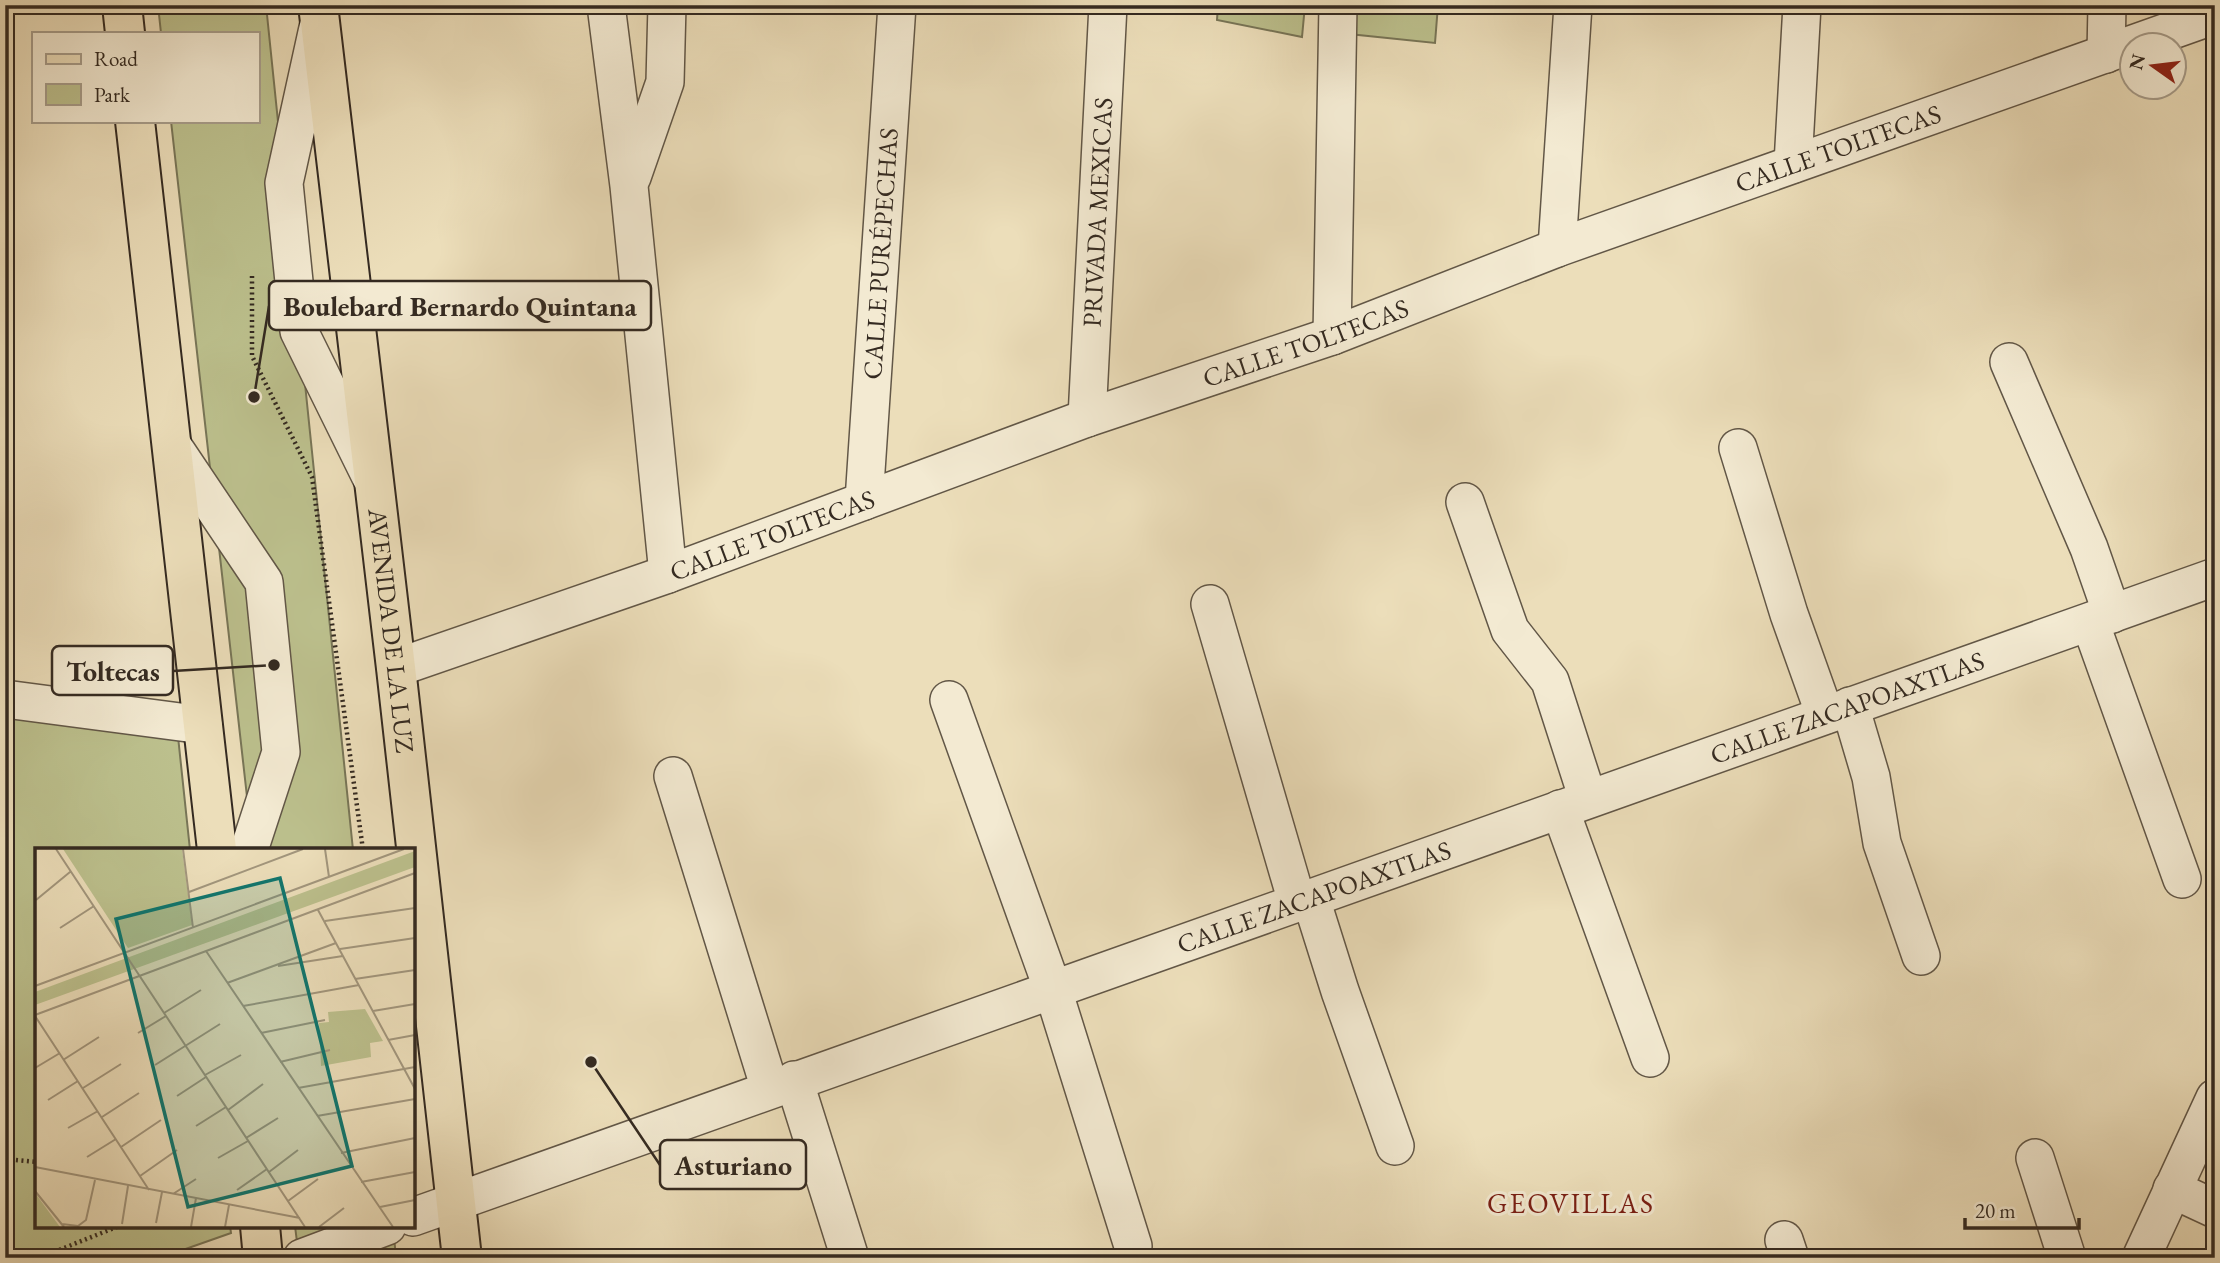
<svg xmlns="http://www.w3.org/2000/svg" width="2220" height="1263" viewBox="0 0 2220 1263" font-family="'EB Garamond',serif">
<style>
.green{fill:#bcc08d;stroke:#787557;stroke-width:2}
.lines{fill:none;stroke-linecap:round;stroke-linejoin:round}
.minor-casing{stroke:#625747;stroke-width:40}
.major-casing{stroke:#342a21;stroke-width:42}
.path{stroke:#342a21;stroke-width:4.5;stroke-dasharray:2 3.5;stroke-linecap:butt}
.minor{stroke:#f3ead2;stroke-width:37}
.major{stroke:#ecdeba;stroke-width:38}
.labels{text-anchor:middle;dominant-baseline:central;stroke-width:6;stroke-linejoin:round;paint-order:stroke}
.street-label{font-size:26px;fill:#342a21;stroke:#f3ead2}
.neighbourhood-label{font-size:28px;letter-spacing:2px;fill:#7a1f14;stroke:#f3ead2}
.inset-road{fill:none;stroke:#a2967d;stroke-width:2}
.view{fill:#0f766e;fill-opacity:0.15;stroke:#0f766e;stroke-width:3.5}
.inset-edge{fill:none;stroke:#342a21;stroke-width:3.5}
.leader{fill:none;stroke:#342a21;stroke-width:2.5}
.callout-dot{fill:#342a21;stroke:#f3ead2;stroke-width:2.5}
.callout{fill:#f3ead2;stroke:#342a21;stroke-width:2.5}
.callout-label{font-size:28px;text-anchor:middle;font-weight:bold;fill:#342a21}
</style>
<rect width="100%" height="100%" fill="#ecdeba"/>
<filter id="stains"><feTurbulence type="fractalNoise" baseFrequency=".00286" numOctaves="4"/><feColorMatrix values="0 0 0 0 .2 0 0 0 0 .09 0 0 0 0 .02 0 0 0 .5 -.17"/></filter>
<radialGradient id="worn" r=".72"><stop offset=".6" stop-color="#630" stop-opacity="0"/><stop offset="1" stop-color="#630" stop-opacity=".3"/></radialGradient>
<path class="green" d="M158,5H266L353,850H253L171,121H257V33H161Z
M1218,5H1305L1302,37L1217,20Z
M1332,5H1438L1435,43L1330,32Z
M5,706L177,727L190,850H37V1226H230L231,1233L160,1258H5Z
M295,1226H393L396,1258H299Z"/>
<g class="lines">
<defs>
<g id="minor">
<path d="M606,5L629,186L668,574"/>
<path d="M318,28L284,183L299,331L371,477"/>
<path d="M2106,54L2107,5"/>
<path d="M1793,164L1802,5"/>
<path d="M632,177L665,82L667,5"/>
<path d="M1557,248L1573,5"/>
<path d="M1332,336L1338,5"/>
<path d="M2009,362L2089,548L2112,614"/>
<path id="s1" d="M1087,418L1108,5"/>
<path d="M172,445L264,582L281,752L249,850"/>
<path d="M1738,448L1789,614L1825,715"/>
<path id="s2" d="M864,501L897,5"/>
<path d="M1465,502L1510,630L1550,681L1588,799"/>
<path d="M1210,604L1297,902"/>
<path d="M2090,622L2182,879"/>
<path id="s3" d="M396,668L668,574L1087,418L1332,336L1557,248L2215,15"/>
<path d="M5,699L203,725"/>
<path d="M949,700L1053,990L1133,1246"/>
<path d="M1850,706L1871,777L1882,843L1921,956"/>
<path d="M673,776L770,1089"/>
<path d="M1560,809L1650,1058"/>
<path d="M1311,899L1340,991L1395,1146"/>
<path d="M794,1080L850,1258"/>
<path d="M2035,1158L2067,1258"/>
<path d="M2172,1189L2215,1209"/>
<path id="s4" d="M413,1217L2215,577"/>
<path d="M1784,1240L1790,1258"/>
<path d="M302,1258L387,1226"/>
<path d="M2141,1258L2215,1098"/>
</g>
<g id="major">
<path d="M122,5L125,33"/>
<path id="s5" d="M318,5L396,668L462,1258"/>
<path d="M135,121L217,850"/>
<path d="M260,1226L263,1258"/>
</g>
</defs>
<use href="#minor" class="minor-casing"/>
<use href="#major" class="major-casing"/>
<path class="path" d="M252,276V356L312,477L363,850
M5,1159L37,1162
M39,1258L119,1226"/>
<use href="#minor" class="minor"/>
<use href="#major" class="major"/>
</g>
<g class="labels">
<g class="street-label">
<text stroke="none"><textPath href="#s3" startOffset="1533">CALLE TOLTECAS</textPath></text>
<text stroke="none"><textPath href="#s1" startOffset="206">PRIVADA MEXICAS</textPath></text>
<text stroke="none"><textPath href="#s2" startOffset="248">CALLE PURÉPECHAS</textPath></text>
<text stroke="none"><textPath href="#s3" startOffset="966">CALLE TOLTECAS</textPath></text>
<text stroke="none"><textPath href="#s3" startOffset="399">CALLE TOLTECAS</textPath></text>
<text stroke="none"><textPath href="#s5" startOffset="630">AVENIDA DE LA LUZ</textPath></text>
<text stroke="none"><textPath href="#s4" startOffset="1522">CALLE ZACAPOAXTLAS</textPath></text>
<text stroke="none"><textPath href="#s4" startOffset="956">CALLE ZACAPOAXTLAS</textPath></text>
</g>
<g class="neighbourhood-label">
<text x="1571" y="1203">GEOVILLAS</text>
</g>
</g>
<g transform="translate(35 848)">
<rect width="380" height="380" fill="#ecdeba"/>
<path d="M28,1H147L157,77L93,100ZM380,3V19L0,157V144ZM330,161L348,193L335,195L336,209L286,218L284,175L294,174L293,164ZM0,345L25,379H0Z" fill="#bcc08d"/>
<path class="inset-road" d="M21,1L270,379M148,1L158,80M290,1L294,29M154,44L268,1M1,52L35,24M283,62L380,241M290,73L380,60M25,80L59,58M305,101L380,90M171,103L358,379M243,118L308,108M320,131L380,122M192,135L301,95M0,138L369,1M208,158L324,137M338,163L380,156M129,165L166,142M0,167L380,25M0,168L114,342M103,185L131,168M226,185L290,172M353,192L380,187M28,212L64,189M245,214L295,202M120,217L185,176M0,220L25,205M170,227L206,207M48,240L86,216M263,240L380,219M142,248L171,229M13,252L43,233M193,262L228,236M282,268L380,251M67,269L104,245M161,278L191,259M33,280L63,263M211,290L243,270M86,299L126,272M306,305L380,290M52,309L81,291M183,310L213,293M0,319L265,370M234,324L263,302M105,328L142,302M326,334L380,324M202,342L232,321M0,343L29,379M138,346L161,331M253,353L283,331M345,359L380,352M121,375L127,344M27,376L43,378L51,372L60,332M87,376L93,338M156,379L161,350M190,379L194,357M284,379L309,360"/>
<path class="view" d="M245,30L317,318L153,359L81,71Z"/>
<rect width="380" height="380" class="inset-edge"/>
</g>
<path class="leader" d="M254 397L269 306M274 665L173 671M591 1062L660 1165"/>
<g class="callout-dot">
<circle cx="254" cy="397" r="7"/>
<circle cx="274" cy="665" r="7"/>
<circle cx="591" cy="1062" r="7"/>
</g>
<g class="callout">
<rect x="269" y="281" width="382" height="49" rx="7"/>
<rect x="52" y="646" width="121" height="49" rx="7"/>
<rect x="660" y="1140" width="146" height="49" rx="7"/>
</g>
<g class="callout-label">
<text x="460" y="316">Boulebard Bernardo Quintana</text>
<text x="113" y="681">Toltecas</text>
<text x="733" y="1175">Asturiano</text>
</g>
<rect width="2220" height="1263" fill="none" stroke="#ecdeba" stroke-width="28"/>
<rect x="7" y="7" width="2206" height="1249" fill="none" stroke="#342a21" stroke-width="3.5"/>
<rect x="14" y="14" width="2192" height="1235" fill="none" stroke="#342a21" stroke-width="2"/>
<rect x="32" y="32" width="228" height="91" fill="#f3ead2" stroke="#a79d8b" stroke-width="2"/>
<rect x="46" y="54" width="35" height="10" fill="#ecdeba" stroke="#a79d8b" stroke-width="2"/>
<text x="94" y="66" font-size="21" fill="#342a21">Road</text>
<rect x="46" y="84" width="35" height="21" fill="#bcc08d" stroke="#a79d8b" stroke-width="2"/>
<text x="94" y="102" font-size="21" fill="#342a21">Park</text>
<g transform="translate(2153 66) rotate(284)"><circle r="33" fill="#f3ead2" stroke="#a79d8b" stroke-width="2"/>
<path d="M0-5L12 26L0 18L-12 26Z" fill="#8f2418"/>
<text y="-10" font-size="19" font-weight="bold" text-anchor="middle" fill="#342a21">N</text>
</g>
<path d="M1965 1218v10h114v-10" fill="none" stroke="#342a21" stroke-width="3.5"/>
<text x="1975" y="1218" font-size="21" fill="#342a21" stroke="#f3ead2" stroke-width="5" paint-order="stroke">20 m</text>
<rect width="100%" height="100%" filter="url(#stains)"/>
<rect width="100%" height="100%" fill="url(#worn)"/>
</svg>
